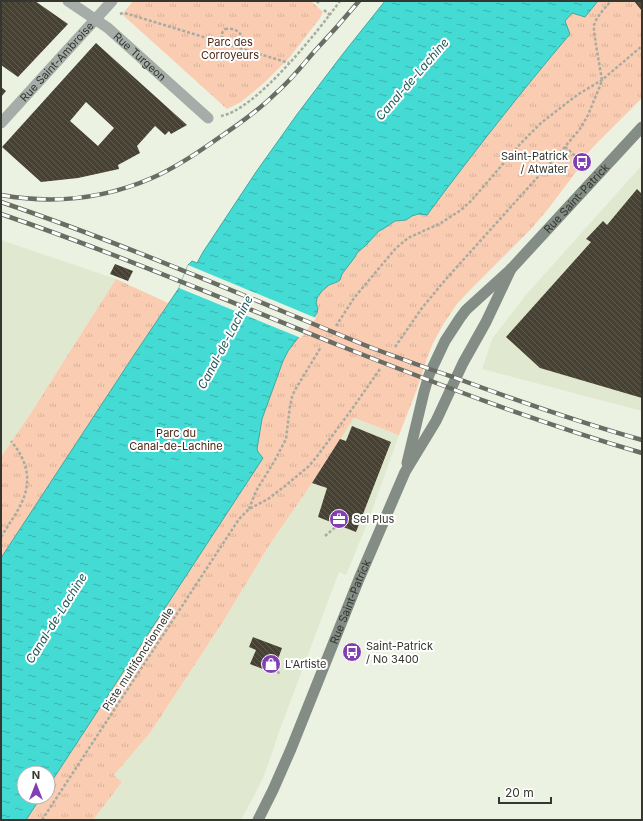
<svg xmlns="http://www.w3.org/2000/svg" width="643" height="821" viewBox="0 0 643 821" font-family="Inter,sans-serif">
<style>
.built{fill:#e1e8d0}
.grass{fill:url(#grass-tufts);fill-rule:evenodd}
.water{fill:url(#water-ripples);stroke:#3faaa2}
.pier{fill:#ecf2e1}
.building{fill:url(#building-back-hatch);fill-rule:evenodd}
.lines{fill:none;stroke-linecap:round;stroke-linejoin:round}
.path{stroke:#a8ac9f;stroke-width:2.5;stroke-dasharray:3 2;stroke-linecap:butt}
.minor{stroke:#a6ada8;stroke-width:11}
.secondary{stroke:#838d86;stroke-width:11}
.rail-casing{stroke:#696d63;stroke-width:4.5}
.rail{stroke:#fff;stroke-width:3;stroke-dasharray:9;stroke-linecap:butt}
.labels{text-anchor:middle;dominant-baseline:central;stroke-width:4;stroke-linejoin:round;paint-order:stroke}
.park-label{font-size:11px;fill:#492711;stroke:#fff}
.street-label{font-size:11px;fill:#34362f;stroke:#fff}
.poi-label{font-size:11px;fill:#34362f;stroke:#fff;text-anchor:start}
.water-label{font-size:12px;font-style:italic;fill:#205d5a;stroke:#fff}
</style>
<defs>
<pattern id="grass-tufts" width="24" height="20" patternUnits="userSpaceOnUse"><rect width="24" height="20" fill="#faccb2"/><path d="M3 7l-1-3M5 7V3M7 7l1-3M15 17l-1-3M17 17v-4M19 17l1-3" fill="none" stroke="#d7b099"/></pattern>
<pattern id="water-ripples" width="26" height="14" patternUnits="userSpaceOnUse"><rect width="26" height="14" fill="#44dbd4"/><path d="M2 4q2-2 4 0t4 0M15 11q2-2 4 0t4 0" fill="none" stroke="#3ab2ac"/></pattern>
<pattern id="building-back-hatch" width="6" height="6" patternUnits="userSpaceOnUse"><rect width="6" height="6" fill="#474133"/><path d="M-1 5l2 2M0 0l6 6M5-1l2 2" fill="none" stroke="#605b4f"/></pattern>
</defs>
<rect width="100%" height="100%" fill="#ecf2e1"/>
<path class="built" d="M642,165V411L482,369L492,339L525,296Z
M1,240L116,279L29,416L1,457Z
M354,418L399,435L369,519L346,575L339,572L279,732L272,753L264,776L255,794L241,820H93L122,782L114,775L150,733L224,620L270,544L312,483Z"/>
<path class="grass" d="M133,1H311L323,12L320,18L289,58L265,82L241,102L227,109L124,16L123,15L124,12Z
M385,1H642V98L594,146L580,162L582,164L548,209L532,228L472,288L457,304L444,323L433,343L427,358L417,389L399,435L354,418L312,483L270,544L224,620L150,733L114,775L122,782L93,820H1V457L29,416L116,279L168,303L179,288L188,265L192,261L197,263L203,252L256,172L298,113L342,55ZM24,773H48V797H24Z"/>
<path class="water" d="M385,1H598L585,17L572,13L565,21L570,34C520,93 473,153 427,215L418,214L412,216L406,220L395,221L383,229L379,231L366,245L357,253L355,257L342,274L340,280L337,282L329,285L322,291L317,298L316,304L318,308L317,313L288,351L283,361L262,419L257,449L258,452L263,458L48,787V773H24V797H41L26,820H1V558L134,355L179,288L188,265L192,261L197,263L203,252L256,172L298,113L342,55Z"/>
<path class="pier" d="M188,265L316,318L301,338L179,288Z"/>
<path class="building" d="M1,1H35L68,24L18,77L1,65Z
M634,1H642V11Z
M96,43L187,125L171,134L169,131L165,135L155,126L137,146L140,153L118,165L119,169L78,178L41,182L2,147ZM86,102L114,128L98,146L70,121Z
M1,87L6,91L1,97Z
M637,189L642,194V398L540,368L506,337L591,242L586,239L603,221L607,225Z
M115,264L133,271L128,281L110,274Z
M352,426L391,442L356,532L318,517L327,488L312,483L340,439L346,441Z
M253,637L282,648L274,670L266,667L265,670L250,664L256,650L249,647Z"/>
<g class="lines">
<path class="path" d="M317,3L319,1
M324,10L330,15
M120,14L123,13L128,14L289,63
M225,29C233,28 239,30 242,37C239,53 213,40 225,29Z
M221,116C256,110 319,30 340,1
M565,147L582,162
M336,326L354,298L396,248L408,238L441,223L461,210L471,201L521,143L541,123L577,95L602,80L642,46
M395,347L422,308L446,279L563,149L580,129L588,115L600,86L602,80L596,45L594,31V25L597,18L603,10L611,1
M249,509L256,491L275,460L286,439L290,406L292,397L295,390L321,347
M325,536L338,525
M1,537C16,512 36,491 23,460C20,453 16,447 11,441
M275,667L280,675
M42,820L239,519L249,509L268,499L285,486L309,466L318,455L352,409L380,369"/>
<g class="minor">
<path id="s1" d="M68,1L108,28L208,118"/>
<path id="s2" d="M1,123L112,1"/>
</g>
<g class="secondary">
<path id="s3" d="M407,463L424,392L429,375L445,341L460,318L466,310L511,269L642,127"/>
<path id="s4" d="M258,820L273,790L291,749L359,579L405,472L436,421L463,363L486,322L511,269"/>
</g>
<defs>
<path id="rail" d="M1,195C52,204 104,199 152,178C175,168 196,154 217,139C238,125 258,111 276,93C290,81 301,67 313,53C329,36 344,19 359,1
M1,202C127,245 249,298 372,348C399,358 426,368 453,377C515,400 578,422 642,440
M1,214C115,253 226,300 338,345C437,384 539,423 642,453"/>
</defs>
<use href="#rail" class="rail-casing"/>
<use href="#rail" class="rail"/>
</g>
<defs>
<symbol id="bus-disc" viewBox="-11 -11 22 22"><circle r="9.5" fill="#813fb3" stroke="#fff"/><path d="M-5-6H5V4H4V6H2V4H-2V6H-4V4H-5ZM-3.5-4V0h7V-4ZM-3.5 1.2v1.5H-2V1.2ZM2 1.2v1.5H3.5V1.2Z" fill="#fff"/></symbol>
<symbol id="office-disc" viewBox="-11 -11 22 22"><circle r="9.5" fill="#813fb3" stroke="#fff"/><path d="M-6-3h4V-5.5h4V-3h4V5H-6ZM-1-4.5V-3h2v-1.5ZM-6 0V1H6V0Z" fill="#fff"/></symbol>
<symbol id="shop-disc" viewBox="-11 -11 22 22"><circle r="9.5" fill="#813fb3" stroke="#fff"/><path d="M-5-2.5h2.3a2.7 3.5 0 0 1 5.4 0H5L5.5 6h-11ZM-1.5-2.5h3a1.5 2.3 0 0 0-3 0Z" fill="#fff"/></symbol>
</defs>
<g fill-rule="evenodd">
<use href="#bus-disc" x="571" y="151" width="22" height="22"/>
<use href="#office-disc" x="328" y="508" width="22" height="22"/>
<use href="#bus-disc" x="341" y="641" width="22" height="22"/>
<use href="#shop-disc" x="260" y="653" width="22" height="22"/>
</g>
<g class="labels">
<g class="park-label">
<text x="230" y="42">Parc des<tspan x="230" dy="13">Corroyeurs</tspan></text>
<text x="176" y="433">Parc du<tspan x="176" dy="13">Canal-de-Lachine</tspan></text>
</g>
<g class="street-label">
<text stroke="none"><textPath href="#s1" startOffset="91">Rue Turgeon</textPath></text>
<text stroke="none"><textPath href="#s2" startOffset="83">Rue Saint-Ambroise</textPath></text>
<text stroke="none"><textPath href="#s3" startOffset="323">Rue Saint-Patrick</textPath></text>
<text stroke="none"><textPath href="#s4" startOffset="237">Rue Saint-Patrick</textPath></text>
<text transform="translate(138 659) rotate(-57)">Piste multifonctionnelle</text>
</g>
<g class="poi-label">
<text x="568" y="156" text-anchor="end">Saint-Patrick<tspan x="568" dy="13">/ Atwater</tspan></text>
<text x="353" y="519">Sel Plus</text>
<text x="366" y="646">Saint-Patrick<tspan x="366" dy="13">/ No 3400</tspan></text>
<text x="285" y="664">L'Artiste</text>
</g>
<g class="water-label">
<text transform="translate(412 79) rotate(-49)">Canal-de-Lachine</text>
<text transform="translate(225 342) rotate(-62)">Canal-de-Lachine</text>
<text transform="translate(56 618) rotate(-58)">Canal-de-Lachine</text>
</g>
</g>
<rect width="643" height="821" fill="none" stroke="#34362f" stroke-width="4"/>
<g transform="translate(36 785)"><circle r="19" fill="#ffffff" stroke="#aeafac"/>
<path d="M0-3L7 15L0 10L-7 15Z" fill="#813fb3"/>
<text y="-6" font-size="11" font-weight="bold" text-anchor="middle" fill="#34362f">N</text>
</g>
<path d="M499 797v6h52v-6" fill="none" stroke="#34362f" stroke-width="2"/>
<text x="505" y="797" font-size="12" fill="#34362f" stroke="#ffffff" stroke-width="3" paint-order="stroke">20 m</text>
</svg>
